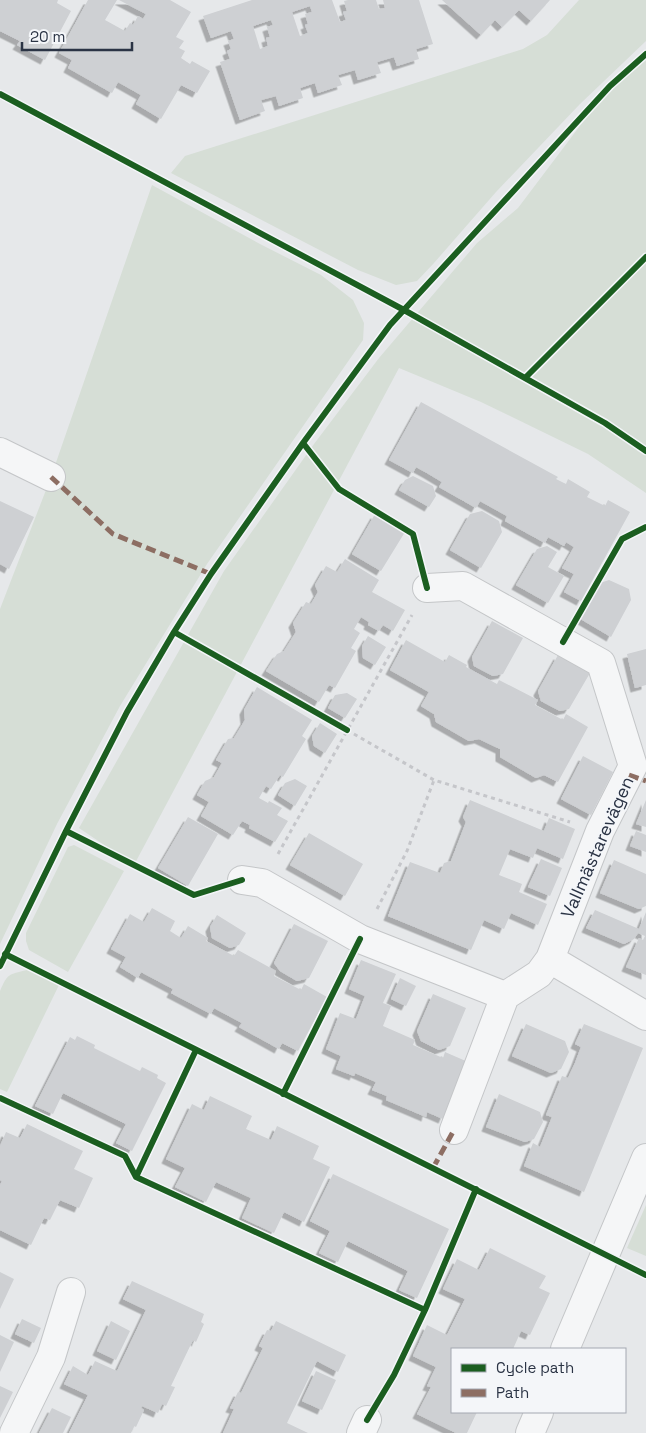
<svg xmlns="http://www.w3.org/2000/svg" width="646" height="1433" viewBox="0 0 646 1433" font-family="'Space Grotesk',sans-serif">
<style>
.green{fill:#d6ded6}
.building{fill:#ced0d3;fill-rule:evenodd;filter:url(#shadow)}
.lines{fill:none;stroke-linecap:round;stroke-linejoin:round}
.minor-casing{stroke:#c4c6c8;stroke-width:30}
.path{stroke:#c5c6ca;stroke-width:3;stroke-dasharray:4 4;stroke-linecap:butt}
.minor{stroke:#f5f6f7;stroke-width:28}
.quiet{stroke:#8d6e63;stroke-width:5;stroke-dasharray:10 5;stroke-linecap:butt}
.cycleway-casing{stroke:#f4f6f9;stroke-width:9}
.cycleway{stroke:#1b5e20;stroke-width:6}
.labels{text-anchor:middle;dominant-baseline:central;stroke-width:4;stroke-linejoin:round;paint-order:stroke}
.street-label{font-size:18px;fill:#2b3445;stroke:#f4f6f9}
</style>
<defs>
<filter id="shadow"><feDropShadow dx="-4.5" dy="4.5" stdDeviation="0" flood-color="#0004"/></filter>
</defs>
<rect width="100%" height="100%" fill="#e6e8ea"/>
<path class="green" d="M579,0H646V41L580,104L496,192L434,263L417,281L396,285L358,270L171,173L185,156L523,49L547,35Z
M646,54V493L588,454L481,402L399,368L134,865L79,828L224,571L314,444L379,358L477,243L518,208L610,86Z
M152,185L260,244L321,275L353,300L364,323L363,340L207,564L120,706L57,824L0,944V609L51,477Z
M74,845L124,871L68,972L29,950L26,941V933L68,847Z
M27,970L59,985L7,1092L0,1089V991C8,973 8,975 27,970Z
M646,1205V1256L627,1248Z"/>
<path class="building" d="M0,0H58L57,3L71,11L45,60L17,45L20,41L0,31Z
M88,0H117L105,20L125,31L130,23L133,25L138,16L143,19L146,14L119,0H170L191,12L176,37L184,41L179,48L185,51L181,58L190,64L192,61L210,71L197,93L181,85L161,119L136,104L141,95L118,82L112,93L68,68L72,60L59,53Z
M252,0H332L340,22L346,20L343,12L347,11L344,1L348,0H376L379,9L385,8L383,0H419L433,44L416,49L419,59L397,66L394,57L377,62L381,73L358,80L355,70L338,75L342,85L318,93L315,83L300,88L303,98L279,106L276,96L261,100L265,111L240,120L220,62L230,59L227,51L231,49L228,41L234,39L231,31L211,38L203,16ZM310,6L312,12L305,14L308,24L305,25L308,33L300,36L292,12ZM271,20L273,25L267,27L270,37L266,38L268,46L260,49L253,26Z
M442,0H550L531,21L519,10L502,27L495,20L481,35Z
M421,402L558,477L556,479L566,484L568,479L590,492L587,497L605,506L608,500L630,512L581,601L564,592L574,574L562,568L574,547L566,542L564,546L548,537L545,543L505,521L507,516L480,501L476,508L439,487L442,482L427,473L416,467L413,473L389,460Z
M413,476L433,486L436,496L429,507L399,490L405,480Z
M0,501L34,517L9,569L0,564Z
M482,511L499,521L502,532L481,568L450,550L470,514Z
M375,514L405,532L381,571L352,554Z
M547,546L557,552L548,567L564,576L548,603L516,585L537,549Z
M345,559L379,580L372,592L405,610L393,631L383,625L379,631L368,625L369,622L361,617L354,629L360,633L351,648L356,651L335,688L329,685L319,702L266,671L277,654L284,651L296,632L293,623L306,602L311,604L318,592L315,585L326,566L337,572Z
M609,580L629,589L631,600L611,637L579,618L600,583Z
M492,621L523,638L503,674L493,676L474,666L472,657Z
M368,636L386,647L375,665L363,658L362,646Z
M406,640L445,662L449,655L467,665L466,667L497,684L499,680L538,700L535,705L563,720L566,714L588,727L558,782L544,775L536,778L500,757V749L479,739L469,741L436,722L434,714L421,706L429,692L390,670Z
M646,649V685L635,688L627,654Z
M558,655L590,673L569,709L560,711L541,701L538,691Z
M257,687L312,720L302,736L306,739L283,777L280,775L271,789L266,786L259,798L268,803L269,801L282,808L277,815L288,821L275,842L249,828L250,825L242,821L233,835L201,816L209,802L197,795L205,781L214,777L222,763L216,760L228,739L234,738L245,720L244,710Z
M347,693L357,699L345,718L328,708L335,695Z
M320,723L337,734L325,753L314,746L312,736Z
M583,756L613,772L591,815L561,799Z
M295,779L307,786L295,806L278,795L285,783Z
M470,800L544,831L549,818L575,829L563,859L537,848L533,858L510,849L499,875L522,884L519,892L547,904L538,925L511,913L504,929L484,920L471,950L388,916L410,862L440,873L444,863L451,861L466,822L463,817Z
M646,800V827L636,824Z
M188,817L218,834L188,886L158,868Z
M636,831L646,835V852L630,846Z
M309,833L363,864L345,896L290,865Z
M541,859L562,868L550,896L528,887Z
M614,860L646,874V906L639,909L600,893Z
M152,908L175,921L170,931L181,938L188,926L208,938L206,941L234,956L238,950L276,971L274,976L301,990L304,984L327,997L298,1051L282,1043L279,1049L239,1027L242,1023L214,1008L211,1014L171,993L173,989L141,972L138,978L120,967L126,957L111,949L130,914L144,922Z
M595,910L639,929L646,912V975L626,967L639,938L643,940L645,936L638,933L634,939L624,944L586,928Z
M217,915L246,933L239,945L230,948L212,938L210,927Z
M294,924L328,941L309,978L297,981L280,971L274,963Z
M361,960L396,974L383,1003L391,1006L383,1026L415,1040L413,1045L429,1052L443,1058L445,1052L468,1062L443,1119L427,1112L426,1117L386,1100L387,1096L372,1090L376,1082L355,1073L354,1076L336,1069L341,1056L326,1049L340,1013L356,1019L365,996L349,989Z
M400,978L416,986L406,1006L391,999Z
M433,994L466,1008L450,1046L439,1050L421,1041L417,1031Z
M526,1024L565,1041L569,1052L561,1069L551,1073L512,1056Z
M584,1024L643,1048L584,1192L524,1166L533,1143L540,1147L552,1117L546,1115L562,1076L568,1078L575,1063L581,1047L575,1044Z
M77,1036L95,1045L94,1048L140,1071L142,1067L158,1075L157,1078L166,1083L132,1151L116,1143L126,1124L63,1093L53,1114L35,1106L70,1037L75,1040Z
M499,1094L540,1112L543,1122L534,1139L525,1142L486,1127Z
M210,1096L252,1116L246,1129L271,1140L277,1126L319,1146L313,1159L330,1167L304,1222L284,1212L274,1233L242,1218L251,1198L216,1182L206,1202L175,1187L185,1168L166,1159L192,1104L204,1110Z
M27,1124L83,1151L74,1169L93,1178L79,1208L60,1200L50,1220L44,1218L31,1245L0,1230V1185L2,1181L0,1180V1146L6,1132L20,1138Z
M333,1174L449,1229L417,1298L399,1290L408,1271L348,1241L338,1262L319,1253L330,1231L310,1221Z
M490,1248L546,1276L539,1288L550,1293L530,1335L521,1331L513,1349H452V1412H477L467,1433H456L417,1414L431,1387L427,1386L436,1367L413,1356L427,1325L447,1335L465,1299L443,1289L457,1259L479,1270Z
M0,1272L14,1279L0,1309Z
M132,1281L204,1314L201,1322L204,1324L196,1342L193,1340L171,1386L175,1387L166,1406L162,1404L158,1413L142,1406L141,1408L144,1410L136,1427L134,1426L131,1433H69L88,1395L64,1384L73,1366L88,1375L95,1361L117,1371L146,1310L123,1299Z
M22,1319L41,1328L34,1343L15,1334Z
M111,1321L130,1331L116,1360L97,1351Z
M276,1321L346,1355L338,1372L317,1361L287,1423L308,1433H223L234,1409L230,1408L238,1392L241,1393L263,1348L259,1346L267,1330L271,1331Z
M0,1335L14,1342L0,1372Z
M316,1371L336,1380L322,1410L302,1401Z
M0,1386L13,1392L0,1418Z
M52,1408L71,1417L63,1433H39Z"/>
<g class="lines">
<defs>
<path id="minor" d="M0,452L51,477
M427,588L463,586L601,663L633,766L600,831L550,959
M242,880L262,883L360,939L505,996L539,974L550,959L646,1016
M454,1130L505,996
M565,1349L646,1158
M14,1433L51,1357L71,1292
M361,1433L367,1420
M530,1433L539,1412"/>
</defs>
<use href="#minor" class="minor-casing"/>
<path class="path" d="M347,730L434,780L570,822
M278,854L412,615
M377,909L407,851L434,780"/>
<use href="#minor" class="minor"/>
<path class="quiet" d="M51,477L113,534L211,574
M629,775L646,781
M433,1168L454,1130"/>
<defs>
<path id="cycleway" d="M0,94L404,310L605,423L646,451
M525,378L646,257
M303,443L339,489L413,534L427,588
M174,632L347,730
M563,642L622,539L646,527
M66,831L194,895L242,880
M5,954L646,1275
M0,966L66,831L127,712L174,632L211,574L303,443L390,325L610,86L646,54
M283,1094L360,939
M0,1098L125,1156L136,1177L425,1310
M136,1177L196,1050
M367,1420L394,1375L425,1310L476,1189"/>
</defs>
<use href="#cycleway" class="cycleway-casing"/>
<use href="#cycleway" class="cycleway"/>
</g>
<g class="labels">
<g class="street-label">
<text transform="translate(597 847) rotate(-66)">Vallmästarevägen</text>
</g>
</g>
<rect x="451" y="1348" width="175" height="65" fill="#f4f6f9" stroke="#a4a8b1"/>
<rect x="461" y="1364" width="25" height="8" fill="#1b5e20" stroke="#a4a8b1"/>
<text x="496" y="1373" font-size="15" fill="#2b3445">Cycle path</text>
<rect x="461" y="1389" width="25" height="8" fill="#8d6e63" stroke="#a4a8b1"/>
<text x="496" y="1398" font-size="15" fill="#2b3445">Path</text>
<path d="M22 42v8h110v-8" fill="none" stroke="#2b3445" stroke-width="2.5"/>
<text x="30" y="42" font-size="15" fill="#2b3445" stroke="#f4f6f9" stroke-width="4" paint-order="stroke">20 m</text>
</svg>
